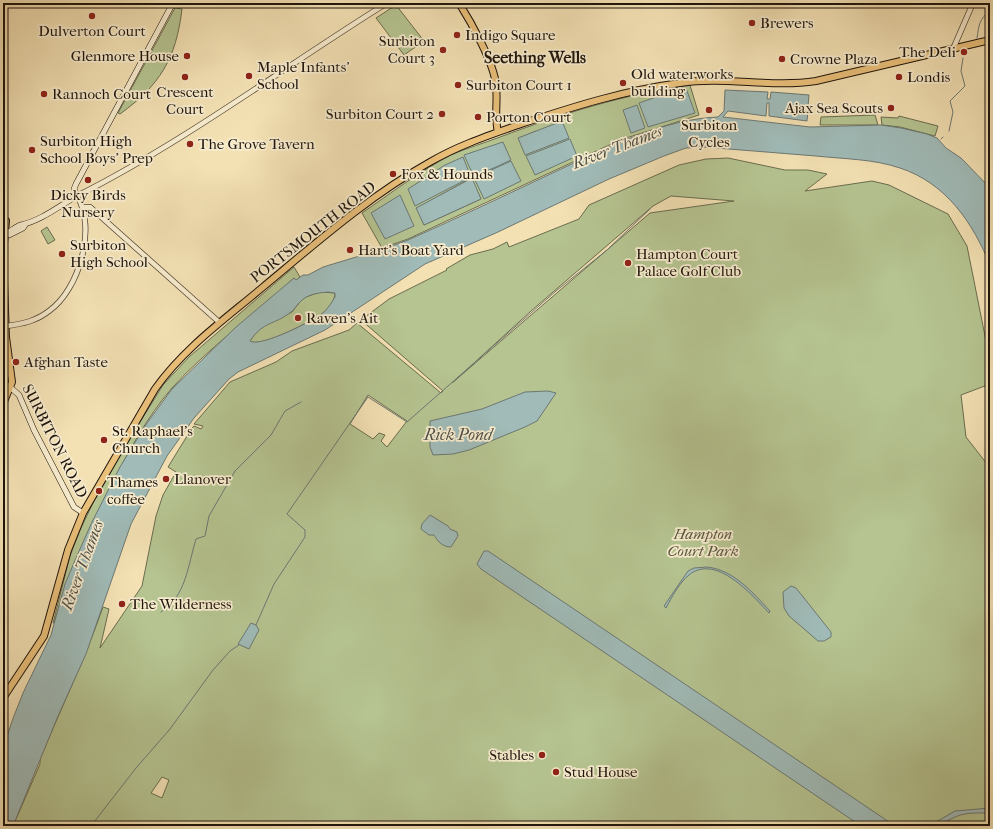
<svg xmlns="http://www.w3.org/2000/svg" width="993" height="829" viewBox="0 0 993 829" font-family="'IM FELL French Canon',serif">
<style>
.green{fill:#b5c491;stroke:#6a6c4e;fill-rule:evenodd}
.water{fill:#a0bbb8;stroke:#6c7873;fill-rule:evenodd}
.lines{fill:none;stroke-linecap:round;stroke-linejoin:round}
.stream{stroke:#6c7873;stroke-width:1}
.tertiary-casing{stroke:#534736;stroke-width:6}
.secondary-casing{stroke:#1e140c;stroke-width:6}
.primary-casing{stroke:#1e140c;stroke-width:8}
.tertiary{stroke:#f7ecce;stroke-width:4.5}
.secondary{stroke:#f7ecce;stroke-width:5}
.primary{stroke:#eac07a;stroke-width:6}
.poi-dot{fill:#8f2418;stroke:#f7ecce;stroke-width:1.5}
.labels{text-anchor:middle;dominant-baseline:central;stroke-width:3.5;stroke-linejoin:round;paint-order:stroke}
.poi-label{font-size:15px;fill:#1e140c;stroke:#f7ecce;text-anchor:start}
.street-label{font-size:15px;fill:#1e140c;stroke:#f7ecce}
.park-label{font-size:15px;font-style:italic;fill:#53523b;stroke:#f7ecce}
.neighbourhood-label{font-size:16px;font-weight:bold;fill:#1e140c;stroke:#f7ecce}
.water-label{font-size:16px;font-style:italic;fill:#4c4e48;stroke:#f7ecce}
</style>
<rect width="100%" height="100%" fill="#f3e1b4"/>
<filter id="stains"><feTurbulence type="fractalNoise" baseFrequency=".005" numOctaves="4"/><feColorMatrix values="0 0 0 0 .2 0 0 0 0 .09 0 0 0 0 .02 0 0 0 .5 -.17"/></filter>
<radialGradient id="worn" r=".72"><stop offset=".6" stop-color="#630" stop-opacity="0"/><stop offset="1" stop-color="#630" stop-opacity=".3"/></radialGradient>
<path class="green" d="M396,5L424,41L404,55L376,18Z
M175,8L182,9C176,59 160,85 120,114L118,113Z
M690,85L699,115L620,140L408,239L382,248L362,213C391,193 420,171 451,155C467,148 484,143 500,137C561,114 625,94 690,85ZM536,131L526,154L519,138ZM471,178L481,199L424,225L417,208Z
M875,115L878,125H820L821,117Z
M899,116L938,126L935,136L900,127L882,125L881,117L898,118Z
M728,158L785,170H808L827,174L805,191L872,181L889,185L948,214L967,246L990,361V384L961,395L966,437L987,464L990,473V826H13L40,764V759C61,708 85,659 103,607L109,609L100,648L142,586L156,516L163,495L176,472L168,467L192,428L194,426L201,429L203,426L194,424L230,382L276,362L292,351L349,330L357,323L441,393L443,391L361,320L389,299L447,270L446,269L470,255L493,249L507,242L509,247L579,219L589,205L679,165L706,159ZM671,196L734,201L650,213L452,383L531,311L653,206ZM368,395L407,421L387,447L381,441L385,435L379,433L373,439L350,424ZM162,777L169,780L162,798L151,793Z
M47,227L55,240L48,244L41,231Z
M294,267L300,277L296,281L294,278C254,316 209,347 172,388C147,417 128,452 111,486C87,532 69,573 54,623H53L70,556L81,528L93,503L124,448L163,385L189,357Z
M320,292L335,293C335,300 328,310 322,314C311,321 260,349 250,341L256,332L266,324L292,312L303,298Z"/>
<path class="water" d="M682,88H686L695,113L648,127L639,103Z
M725,90L768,92L767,99H770L771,92L809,95L808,106L802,105V109L808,111L807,121L769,116V103H767L766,116L728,111L723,117L810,127L881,125L901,128L927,134L937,138L946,148L961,158L990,188V265C973,223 946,183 900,168C874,159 844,159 816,156C779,153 741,150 704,147L686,148L664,156L609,179L498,232L425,264L325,330L238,372L229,379L194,418L167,456L131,524L86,654L58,716L13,826H3V749L12,721L23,693L51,635L65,584L76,558L92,522L120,467L147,423L172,389L236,327L294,278L296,280L303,275H308L323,267L386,248L408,240C460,217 510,193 561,169C609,147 664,119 718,117L724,111ZM328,292L335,293V297C332,302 328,308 324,312C315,320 260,348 250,341C263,321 275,325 291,312C294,310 296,306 299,303C307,294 317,293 328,292Z
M637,105L645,128L631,133L623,110Z
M562,121L569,138L525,155L518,138Z
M570,139L577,156L535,175L526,156Z
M503,142L511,160L474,177L464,155Z
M463,157L471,177L415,206L408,189L445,165Z
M511,161L521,181L484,199L474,178Z
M472,178L481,199L424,225L416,208Z
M400,195L414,226L385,239L371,213Z
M548,391L556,393L537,421L525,427L469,450L453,454L433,455L430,447V421L482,409L525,392Z
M430,515L448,526L450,529L457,532L458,536L451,547C443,547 438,542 434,535H429L421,529L422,524Z
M484,551H488L895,826H861L481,569L477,564Z
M707,567C734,570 752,592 770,611L769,613C752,595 716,553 689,575C679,583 672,597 666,608L664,606L688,571L694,568Z
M791,586L796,588L831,632V637L824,641H818L789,616L784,608L783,592Z
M251,623L256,625L259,630L249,649L238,644Z
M990,808V813C979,813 966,812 955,817C946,821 940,826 929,826L955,811Z"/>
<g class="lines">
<path class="stream" d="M977,38C979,25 979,19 990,11
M949,131L953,112L950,101L965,86L961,71L963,58
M941,139L943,137
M161,612C186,597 188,565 196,539L205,536L209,516L235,471L271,435L285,411L301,402
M256,625L274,584L305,537V530L287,514L368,397L407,422L556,291L607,250L650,209
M91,826L136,768L170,729L213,670L230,651L239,645"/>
<defs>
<path id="tertiary" d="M953,49L973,3
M82,207H90L219,322
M6,326C23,324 36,321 49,311C79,290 97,228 77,196C186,141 284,67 387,3"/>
<path id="secondary" d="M5,234C10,232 16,226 21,225C42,220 59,206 77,196L74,189L76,184L173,3
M9,235L23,228L25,225
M11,388L19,395L34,430L74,507L83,513"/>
<path id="primary" d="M459,3C471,22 494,63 496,85C498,101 494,117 498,132
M3,404L12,382L6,337L3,254L6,221
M3,698L44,636L68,550L83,513L155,389C184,348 225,319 263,287C316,243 369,196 430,162C459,145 490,135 521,124C572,107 626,90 680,83C725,76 771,88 816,81L990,40"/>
</defs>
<use href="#tertiary" class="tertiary-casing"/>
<use href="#secondary" class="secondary-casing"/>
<use href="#primary" class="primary-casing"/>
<use href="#tertiary" class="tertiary"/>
<use href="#secondary" class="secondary"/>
<use href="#primary" class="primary"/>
</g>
<g class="poi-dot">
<circle cx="92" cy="16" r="4"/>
<circle cx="752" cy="23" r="4"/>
<circle cx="457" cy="35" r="4"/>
<circle cx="443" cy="50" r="4"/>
<circle cx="964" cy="52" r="4"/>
<circle cx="187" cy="56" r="4"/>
<circle cx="782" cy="59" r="4"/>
<circle cx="249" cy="76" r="4"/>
<circle cx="185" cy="77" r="4"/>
<circle cx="899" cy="77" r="4"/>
<circle cx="623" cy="83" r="4"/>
<circle cx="458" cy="85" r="4"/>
<circle cx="44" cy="94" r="4"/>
<circle cx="891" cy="108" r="4"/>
<circle cx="709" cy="110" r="4"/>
<circle cx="442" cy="114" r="4"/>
<circle cx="478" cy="117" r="4"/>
<circle cx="190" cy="144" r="4"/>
<circle cx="32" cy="150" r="4"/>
<circle cx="393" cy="174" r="4"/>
<circle cx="88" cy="180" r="4"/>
<circle cx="350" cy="250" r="4"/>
<circle cx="62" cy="254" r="4"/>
<circle cx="628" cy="263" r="4"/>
<circle cx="298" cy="318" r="4"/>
<circle cx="16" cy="362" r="4"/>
<circle cx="104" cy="440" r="4"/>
<circle cx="166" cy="479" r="4"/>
<circle cx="99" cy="491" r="4"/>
<circle cx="122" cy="604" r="4"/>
<circle cx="542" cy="755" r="4"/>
<circle cx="556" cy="772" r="4"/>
</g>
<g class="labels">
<g class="poi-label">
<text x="760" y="23">Brewers</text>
<text x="92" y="31" text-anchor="middle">Dulverton Court</text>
<text x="465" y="35">Indigo Square</text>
<text x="435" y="41" text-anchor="end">Surbiton<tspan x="435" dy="17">Court 3</tspan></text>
<text x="956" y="52" text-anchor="end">The Deli</text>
<text x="179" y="56" text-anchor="end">Glenmore House</text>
<text x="790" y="59">Crowne Plaza</text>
<text x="257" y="67">Maple Infants'<tspan x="257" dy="17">School</tspan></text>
<text x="631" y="74">Old waterworks<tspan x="631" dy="17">building</tspan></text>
<text x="907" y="77">Londis</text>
<text x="466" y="85">Surbiton Court 1</text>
<text x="185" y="92" text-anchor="middle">Crescent<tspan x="185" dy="17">Court</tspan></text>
<text x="52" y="94">Rannoch Court</text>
<text x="883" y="108" text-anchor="end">Ajax Sea Scouts</text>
<text x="434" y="114" text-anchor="end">Surbiton Court 2</text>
<text x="486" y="117">Porton Court</text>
<text x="709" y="125" text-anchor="middle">Surbiton<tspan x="709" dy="17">Cycles</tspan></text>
<text x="40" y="141">Surbiton High<tspan x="40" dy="17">School Boys' Prep</tspan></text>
<text x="198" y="144">The Grove Tavern</text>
<text x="401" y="174">Fox &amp; Hounds</text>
<text x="88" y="195" text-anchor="middle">Dicky Birds<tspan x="88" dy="17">Nursery</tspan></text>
<text x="70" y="245">Surbiton<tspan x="70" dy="17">High School</tspan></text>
<text x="358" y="250">Hart's Boat Yard</text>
<text x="636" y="254">Hampton Court<tspan x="636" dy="17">Palace Golf Club</tspan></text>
<text x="306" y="318">Raven's Ait</text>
<text x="24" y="362">Afghan Taste</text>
<text x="112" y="431">St. Raphael's<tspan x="112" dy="17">Church</tspan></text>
<text x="174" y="479">Llanover</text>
<text x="107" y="482">Thames<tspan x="107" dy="17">coffee</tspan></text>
<text x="130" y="604">The Wilderness</text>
<text x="534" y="755" text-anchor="end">Stables</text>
<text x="564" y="772">Stud House</text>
</g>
<g class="street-label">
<text transform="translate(313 232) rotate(-38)">PORTSMOUTH ROAD</text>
<text transform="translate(55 441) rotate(63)">SURBITON ROAD</text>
</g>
<g class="park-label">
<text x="703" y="534">Hampton<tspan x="703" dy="17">Court Park</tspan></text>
</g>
<g class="neighbourhood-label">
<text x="535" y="57">Seething Wells</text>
</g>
<g class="water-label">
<text transform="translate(617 147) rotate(-21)">River Thames</text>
<text x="458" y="434">Rick Pond</text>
<text transform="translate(82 565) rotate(-70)">River Thames</text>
</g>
</g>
<rect width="993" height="829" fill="none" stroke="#f3e1b4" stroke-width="16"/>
<rect x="4" y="4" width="985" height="821" fill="none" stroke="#1e140c" stroke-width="2"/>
<rect x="8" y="8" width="977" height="813" fill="none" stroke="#1e140c"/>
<rect width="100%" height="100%" filter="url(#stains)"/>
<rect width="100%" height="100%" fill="url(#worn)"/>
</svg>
